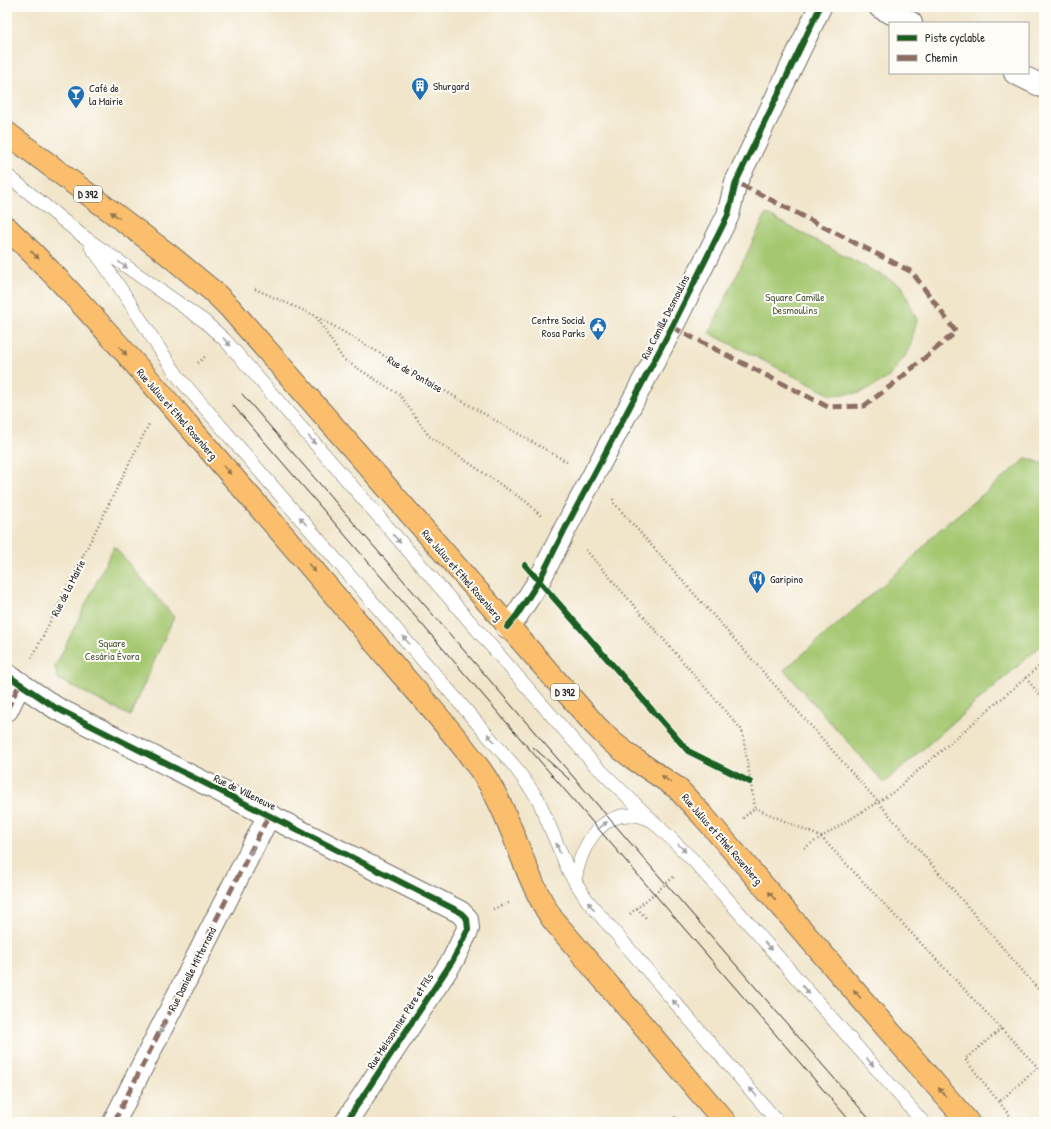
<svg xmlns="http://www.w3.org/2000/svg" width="1051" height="1129" viewBox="0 0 1051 1129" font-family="'Patrick Hand',sans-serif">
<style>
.green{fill:#a4c770;stroke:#68794e}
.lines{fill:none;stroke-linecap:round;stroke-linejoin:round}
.service-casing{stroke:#706c63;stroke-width:14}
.minor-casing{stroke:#706c63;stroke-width:24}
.primary-casing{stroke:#706c63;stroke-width:24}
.path{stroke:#706c63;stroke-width:2.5;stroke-dasharray:1 3;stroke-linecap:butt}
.service{stroke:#fff;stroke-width:13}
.minor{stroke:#fff;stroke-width:22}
.primary{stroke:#fabe6d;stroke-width:22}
.tram{stroke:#2b2b2b;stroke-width:1}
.quiet{stroke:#8d6e63;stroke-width:5;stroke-dasharray:10 5;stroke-linecap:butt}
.cycleway-casing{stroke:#fdfcf7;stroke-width:8}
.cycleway{stroke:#1b5e20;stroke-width:6}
.oneway{fill:#92744c}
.oneway2{fill:#a0a0a0}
.labels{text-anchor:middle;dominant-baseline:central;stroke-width:4;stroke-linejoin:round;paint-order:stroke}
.shield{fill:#fdfcf7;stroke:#6a6a68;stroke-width:1}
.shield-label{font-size:10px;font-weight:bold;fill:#2b2b2b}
.poi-label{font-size:11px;fill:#2b2b2b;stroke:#fdfcf7;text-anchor:start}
.park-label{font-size:11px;fill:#4f5a40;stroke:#fdfcf7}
.street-label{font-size:11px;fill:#2b2b2b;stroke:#fdfcf7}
</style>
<rect width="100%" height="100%" fill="#fdfcf7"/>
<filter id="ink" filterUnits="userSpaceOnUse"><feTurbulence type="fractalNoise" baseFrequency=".025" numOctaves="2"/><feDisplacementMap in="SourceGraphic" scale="8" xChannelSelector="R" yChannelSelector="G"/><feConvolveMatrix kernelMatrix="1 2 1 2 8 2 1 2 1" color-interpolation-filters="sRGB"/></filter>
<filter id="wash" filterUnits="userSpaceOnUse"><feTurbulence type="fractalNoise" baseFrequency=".012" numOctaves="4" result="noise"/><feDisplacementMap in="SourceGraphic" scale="16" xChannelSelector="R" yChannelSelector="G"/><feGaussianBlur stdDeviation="0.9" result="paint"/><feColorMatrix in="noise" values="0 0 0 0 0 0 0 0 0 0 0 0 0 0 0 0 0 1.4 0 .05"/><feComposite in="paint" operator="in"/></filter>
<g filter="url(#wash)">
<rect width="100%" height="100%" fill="#f1e5ca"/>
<path class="green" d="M766,214L902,286L917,320L909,351L888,378L860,393L831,395L709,333Z
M1027,458L1044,464V643L884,783L784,670L906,565L939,530Z
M114,546L174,617L130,716L58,679L55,667Z"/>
</g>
<g filter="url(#ink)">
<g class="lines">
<defs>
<path id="service" d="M7,175L80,234L204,321L225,340L593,763L693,860L923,1122
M91,247C124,289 149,336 180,379L515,767L538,799L569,872L587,900L778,1122
M575,883C579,845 606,800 651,820"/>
<path id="minor" d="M880,7L911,23
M1015,73L1044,87
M507,627L517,615L539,581L566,527L672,327L728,215L736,182L820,7
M7,675L56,708L460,912L467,919L468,929L453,960L346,1122
M7,710L20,683
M114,1122L269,815"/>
<path id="primary" d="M7,133L169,255L215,293L230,308L595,725L612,742L634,759L677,788L704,817L968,1122
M7,228C95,312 172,408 252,499C301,555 349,612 397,669C425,701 454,733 479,768C513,814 521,873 553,920L725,1122"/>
</defs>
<use href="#service" class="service-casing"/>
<use href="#minor" class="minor-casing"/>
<use href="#primary" class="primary-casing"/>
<path class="path" d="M255,289L316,316L567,462
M316,317L343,359L400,395L429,436L528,503L541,516
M198,363L207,355
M613,499L614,503L878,802L1044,996
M586,550L742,730L755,808
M32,658L149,424
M1026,678L1044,700
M755,808L821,837L1044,1074
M743,818L755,808
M804,848L892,793L1044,662
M637,908L646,918
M493,909L511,902
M630,914L675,876
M1001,1029L965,1059L999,1102L1038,1067
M999,1102L1011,1117L1025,1122"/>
<use href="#service" class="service"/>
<use href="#minor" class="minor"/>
<use href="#primary" class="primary"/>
<path class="tram" d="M242,394L872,1122
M232,404L851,1122
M533,747L570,780"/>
<path class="quiet" d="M672,327L828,407L864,406L892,385L956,332L912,272L736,182
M7,710L20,683
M114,1122L269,815
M672,1122L677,1118"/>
<defs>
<path id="cycleway" d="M525,565L688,751L750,782
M507,627L517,615L539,581L566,527L672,327L728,215L736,182L820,7
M7,675L56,708L460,912L467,919L468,929L453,960L346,1122"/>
</defs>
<use href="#cycleway" class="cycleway-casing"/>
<use href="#cycleway" class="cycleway"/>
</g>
<defs><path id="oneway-solid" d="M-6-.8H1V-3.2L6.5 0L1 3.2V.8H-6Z"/></defs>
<g class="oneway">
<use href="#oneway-solid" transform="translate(115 215) rotate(-143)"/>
<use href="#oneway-solid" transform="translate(35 255) rotate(44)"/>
<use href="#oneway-solid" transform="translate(123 351) rotate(49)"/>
<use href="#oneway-solid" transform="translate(227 470) rotate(49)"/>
<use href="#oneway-solid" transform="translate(312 568) rotate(50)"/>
<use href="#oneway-solid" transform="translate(666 779) rotate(-143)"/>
<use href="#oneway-solid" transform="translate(772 896) rotate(-131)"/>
<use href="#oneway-solid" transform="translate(857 994) rotate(-131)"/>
<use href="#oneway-solid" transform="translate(942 1092) rotate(-131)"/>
</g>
<g class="oneway2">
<use href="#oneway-solid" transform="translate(123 265) rotate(36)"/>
<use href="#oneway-solid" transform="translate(227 342) rotate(47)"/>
<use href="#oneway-solid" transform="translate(312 440) rotate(49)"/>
<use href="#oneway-solid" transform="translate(303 521) rotate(-131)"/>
<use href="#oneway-solid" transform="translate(397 539) rotate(49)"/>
<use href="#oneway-solid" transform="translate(406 640) rotate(-131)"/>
<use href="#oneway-solid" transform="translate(491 738) rotate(-131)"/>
<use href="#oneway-solid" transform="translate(603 825) rotate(-39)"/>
<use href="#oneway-solid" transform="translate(558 848) rotate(-110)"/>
<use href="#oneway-solid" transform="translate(682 848) rotate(46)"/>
<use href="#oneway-solid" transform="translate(252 850) rotate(117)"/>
<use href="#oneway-solid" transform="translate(591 906) rotate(-129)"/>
<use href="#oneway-solid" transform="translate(768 946) rotate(49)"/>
<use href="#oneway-solid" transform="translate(806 990) rotate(49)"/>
<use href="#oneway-solid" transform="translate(676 1004) rotate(-132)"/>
<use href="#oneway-solid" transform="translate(162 1029) rotate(117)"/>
<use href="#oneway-solid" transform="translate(870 1062) rotate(48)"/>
<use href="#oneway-solid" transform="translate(753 1092) rotate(-131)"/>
</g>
</g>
<defs>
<symbol id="building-pin" viewBox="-11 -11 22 30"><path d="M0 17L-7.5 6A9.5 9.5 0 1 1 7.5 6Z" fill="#1f6fb2" stroke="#fdfcf7"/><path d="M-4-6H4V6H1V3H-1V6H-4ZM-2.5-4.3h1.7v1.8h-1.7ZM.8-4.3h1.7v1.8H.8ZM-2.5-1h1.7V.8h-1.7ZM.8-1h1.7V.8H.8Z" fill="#fff"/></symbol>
<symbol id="bar-pin" viewBox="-11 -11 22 30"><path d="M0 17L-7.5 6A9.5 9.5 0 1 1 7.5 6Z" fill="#1f6fb2" stroke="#fdfcf7"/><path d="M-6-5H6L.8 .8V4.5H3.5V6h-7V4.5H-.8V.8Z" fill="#fff"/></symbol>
<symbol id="civic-pin" viewBox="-11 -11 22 30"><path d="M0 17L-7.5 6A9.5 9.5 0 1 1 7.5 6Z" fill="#1f6fb2" stroke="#fdfcf7"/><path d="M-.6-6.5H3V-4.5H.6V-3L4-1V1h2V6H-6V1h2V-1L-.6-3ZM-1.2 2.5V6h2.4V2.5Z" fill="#fff"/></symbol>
<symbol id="restaurant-pin" viewBox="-11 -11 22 30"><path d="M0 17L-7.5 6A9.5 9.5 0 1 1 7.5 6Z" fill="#1f6fb2" stroke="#fdfcf7"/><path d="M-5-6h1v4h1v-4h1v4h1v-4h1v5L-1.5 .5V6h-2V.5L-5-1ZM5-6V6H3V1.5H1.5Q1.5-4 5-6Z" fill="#fff"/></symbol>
</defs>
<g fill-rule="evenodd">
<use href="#building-pin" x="410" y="76" width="20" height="27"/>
<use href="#bar-pin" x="66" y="84" width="20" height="27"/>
<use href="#civic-pin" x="588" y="316" width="20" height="27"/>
<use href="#restaurant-pin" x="747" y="569" width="20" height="27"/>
</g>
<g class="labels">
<g class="shield">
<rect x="74" y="186" width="28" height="16" rx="3"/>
<rect x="551" y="684" width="28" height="16" rx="3"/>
</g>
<g class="shield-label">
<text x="88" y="194">D 392</text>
<text x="565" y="692">D 392</text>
</g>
<g class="poi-label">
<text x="433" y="86">Shurgard</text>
<text x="89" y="88">Café de<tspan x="89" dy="13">la Mairie</tspan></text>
<text x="585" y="320" text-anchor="end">Centre Social<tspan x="585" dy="13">Rosa Parks</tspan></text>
<text x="770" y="579">Garipino</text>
</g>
<g class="park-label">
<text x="795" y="297">Square Camille<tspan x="795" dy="13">Desmoulins</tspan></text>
<text x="112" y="643">Square<tspan x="112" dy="13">Cesária Évora</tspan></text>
</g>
<g class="street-label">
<text transform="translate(665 317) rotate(-63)">Rue Camille Desmoulins</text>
<text transform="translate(415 374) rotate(30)">Rue de Pontoise</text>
<text transform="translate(177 414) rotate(49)">Rue Julius et Ethel Rosenberg</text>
<text transform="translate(462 575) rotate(49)">Rue Julius et Ethel Rosenberg</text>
<text transform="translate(68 588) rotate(-63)">Rue de la Mairie</text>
<text transform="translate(245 792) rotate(26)">Rue de Villeneuve</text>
<text transform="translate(722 839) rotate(49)">Rue Julius et Ethel Rosenberg</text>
<text transform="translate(192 969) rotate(-63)">Rue Danielle Mitterrand</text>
<text transform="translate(400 1021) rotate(-57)">Rue Meissonnier Père et Fils</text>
</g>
</g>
<rect width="1051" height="1129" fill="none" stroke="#fdfcf7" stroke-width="24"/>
<rect x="889" y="22" width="140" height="52" fill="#fdfcf7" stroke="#a9a8a5"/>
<rect x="897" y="35" width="20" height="6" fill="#1b5e20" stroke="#a9a8a5"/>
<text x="925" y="42" font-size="12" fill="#2b2b2b">Piste cyclable</text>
<rect x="897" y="55" width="20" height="6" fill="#8d6e63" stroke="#a9a8a5"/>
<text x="925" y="62" font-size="12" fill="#2b2b2b">Chemin</text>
</svg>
